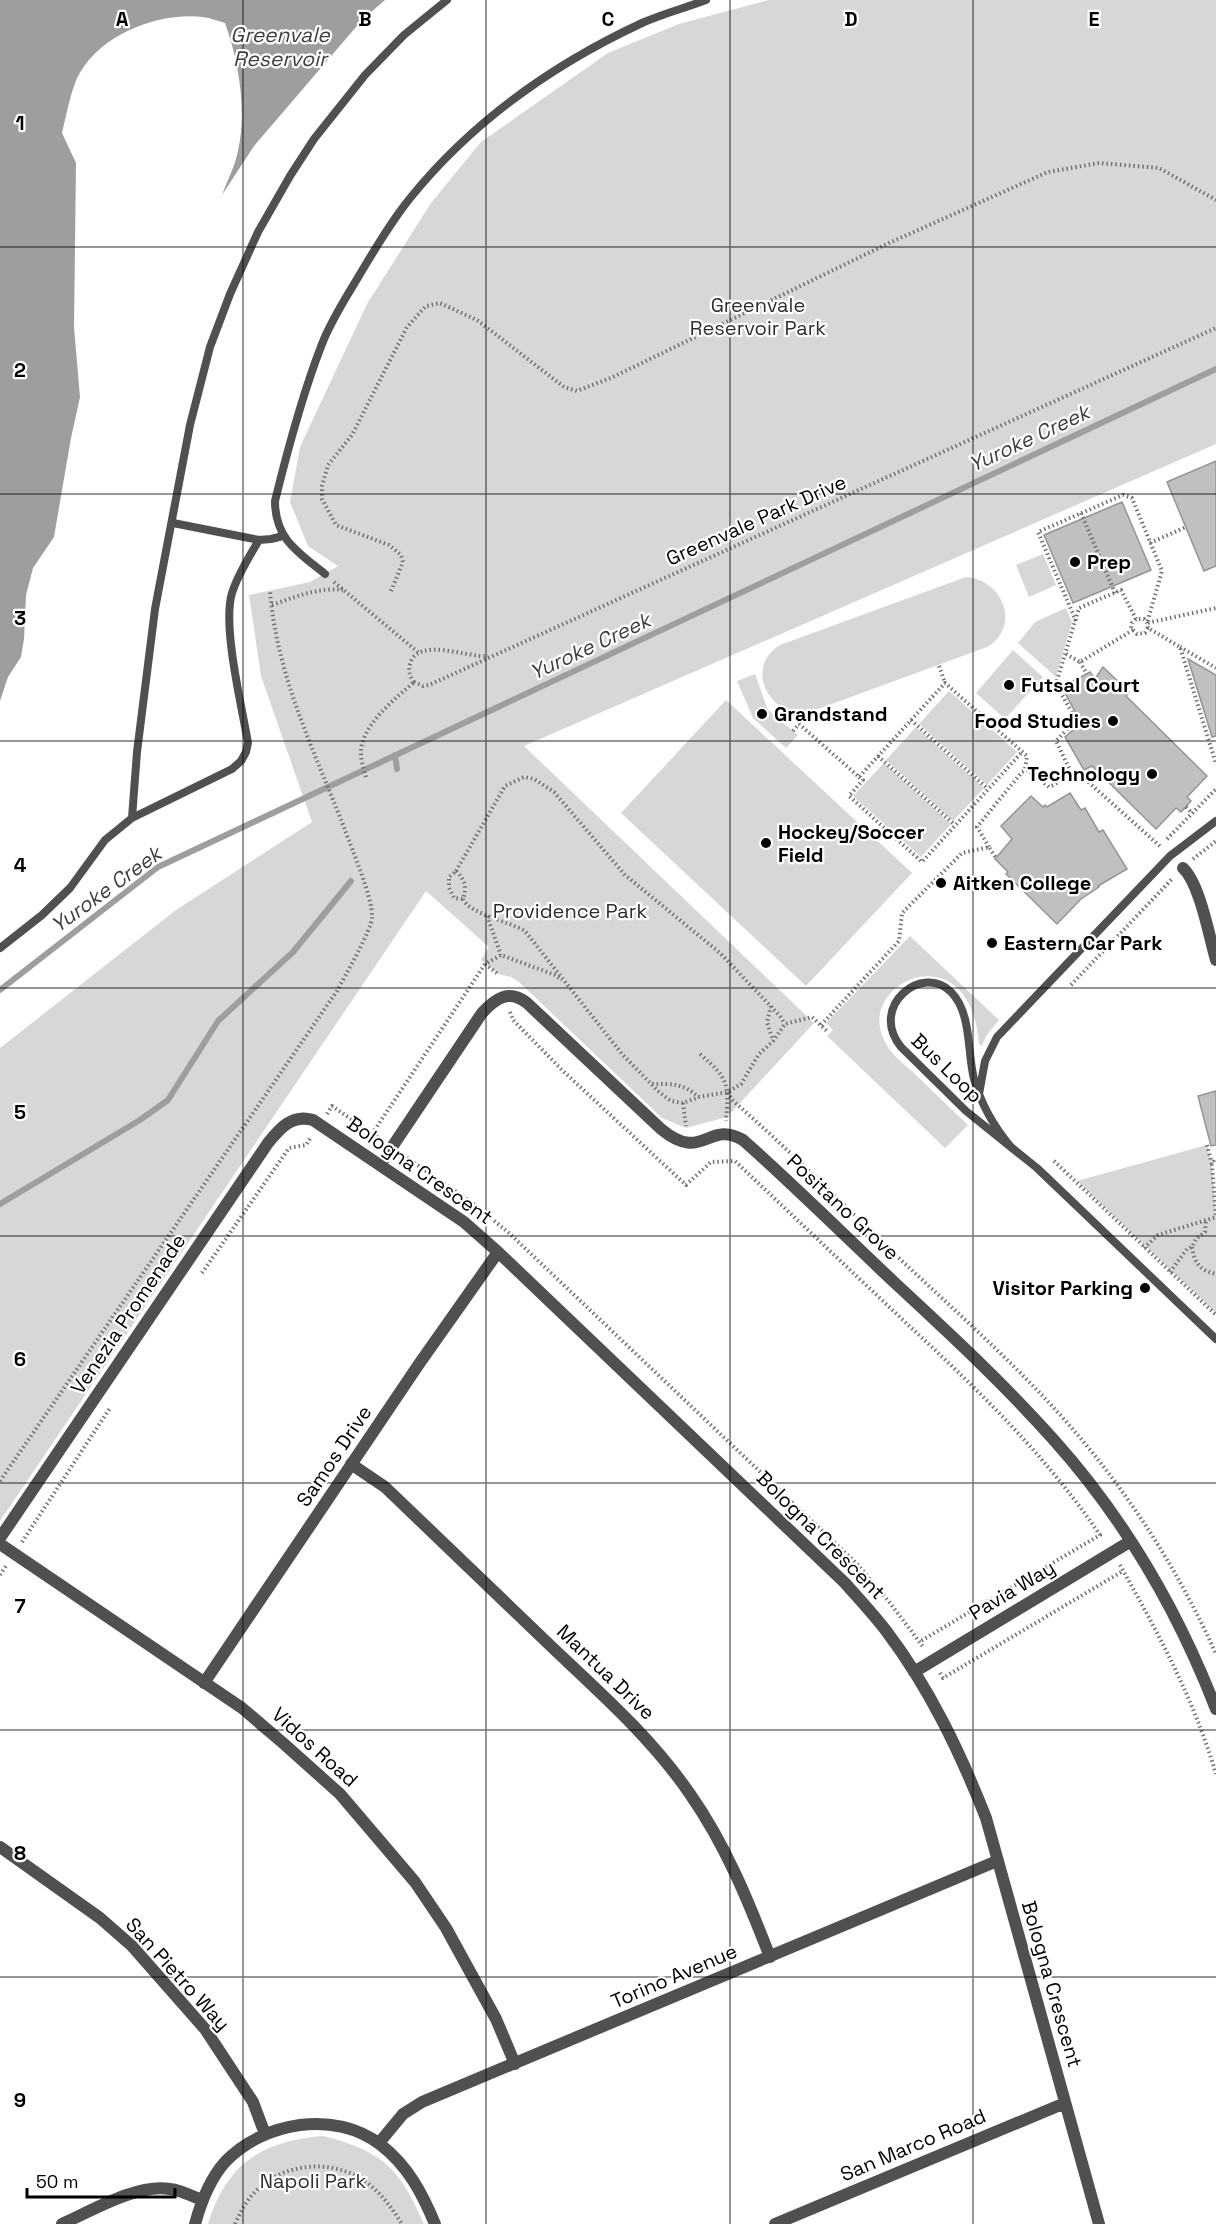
<svg xmlns="http://www.w3.org/2000/svg" width="1216" height="2224" viewBox="0 0 1216 2224" font-family="'Space Grotesk',sans-serif">
<style>
.green{fill:#d7d7d7}
.water{fill:#9e9e9e}
.lines{fill:none;stroke-linecap:round;stroke-linejoin:round}
.stream{stroke:#9e9e9e;stroke-width:6}
.building{fill:#c0c0c0;stroke:#949494;stroke-width:1.5}
.path{stroke:#727272;stroke-width:4;stroke-dasharray:1.5 3;stroke-linecap:butt}
.service{stroke:#505050;stroke-width:8}
.pedestrian{stroke:#505050;stroke-width:12}
.minor{stroke:#505050;stroke-width:12}
.grid{fill:none;stroke:#000;stroke-width:1.5;stroke-opacity:0.55}
.poi-dot{fill:#000;stroke:#fff;stroke-width:2}
.labels{text-anchor:middle;dominant-baseline:central;stroke-width:4.5;stroke-linejoin:round;paint-order:stroke}
.park-label{font-size:20px;fill:#2e2e2e;stroke:#fff}
.street-label{font-size:20px;fill:#000;stroke:#fff}
.poi-label{font-size:20px;font-weight:bold;fill:#000;stroke:#fff;text-anchor:start}
.water-label{font-size:21px;font-style:italic;fill:#3f3f3f;stroke:#fff}
.grid-label{font-size:20px;text-anchor:middle;font-weight:bold;fill:#000;stroke:#fff;stroke-width:4.5;stroke-linejoin:round;paint-order:stroke}
</style>
<rect width="100%" height="100%" fill="#fff"/>
<path class="green" d="M769,0H1216V444L524,746L814,1023L727,1117L686,1128L662,1118L519,982L511,977L498,974L481,960L489,947L426,891L0,1521V1048L176,910L312,822L261,676L249,595L310,582L338,566L308,546L290,502L300,447L367,304L431,203L481,142L608,53L679,24Z
M1043,554L1056,585L1029,597L1016,565Z
M966,577C1004,580 1021,627 987,647L807,713C768,716 744,667 780,645Z
M1066,608L1072,622L1056,677L1018,643L1035,622Z
M1013,650L1043,677L1005,719L976,693Z
M755,674L768,710L798,735L786,748L753,718L737,681Z
M949,691L1017,752L987,785L919,724Z
M726,700L912,873L806,986L621,813Z
M916,727L984,788L953,821L886,760Z
M884,763L951,824L921,857L853,796Z
M910,936L999,1020L986,1036L982,1046L979,1044C970,930 855,982 884,1040C890,1054 904,1064 915,1074C932,1091 950,1108 968,1125L945,1148L827,1036L833,1030L826,1023Z
M1207,1145L1212,1165L1216,1217V1313L1077,1181Z
M323,2136C383,2151 400,2169 424,2224H208C227,2163 262,2141 323,2136Z"/>
<path class="water" d="M0,0H385L362,20L254,146L222,195C227,181 235,166 238,151C247,111 239,62 225,23C218,21 210,18 203,17C160,12 104,33 81,71C72,84 66,117 62,133L76,163L74,327L80,397L71,438L54,537L33,568L26,595L24,639L21,657L8,677L0,701Z"/>
<g class="lines">
<path class="stream" d="M395,755L397,769
M0,990L158,867L1216,369
M0,1204L140,1120L168,1100L218,1021L293,952L351,881"/>
</g>
<path class="building" d="M1216,461V566L1204,571L1167,482Z
M1122,502L1151,570L1073,603L1044,535Z
M1188,659L1216,675V736L1212,737Z
M1103,667L1129,692L1126,696L1207,776L1187,797L1191,801L1181,812L1176,808L1156,829L1092,766L1084,770L1065,737L1081,723L1062,687L1090,672L1095,679Z
M1070,793L1081,810L1085,808L1099,832L1103,830L1127,869L1098,886L1099,887L1081,899L1057,924L1006,874L1008,872L995,859L1012,839L1001,826L1031,796L1043,807L1045,805L1047,807Z
M1216,1091V1145L1211,1146L1198,1096Z"/>
<g class="lines">
<path class="path" d="M1081,513L1115,593
M1150,543L1186,527
M334,582L419,653
M391,591L403,562L401,555L389,545L336,525L322,499V486L328,465L352,435L407,327L426,306L440,303L477,320L564,387L577,391L613,377L889,243L1048,172L1099,163L1159,168L1216,200
M272,605C295,597 318,587 343,590
M1076,621L1038,532L1123,495L1132,498L1162,571L1147,623L1216,608
M1148,628L1145,633L1137,634L1131,628L1132,623L1136,619H1144L1147,623L1148,628L1180,647L1216,764
M1180,647L1216,668
M1066,654L1080,662L1133,630
M1080,662L1087,674
M939,666L945,683
M414,682L423,686L429,685L1216,328
M414,682C410,677 408,671 410,664C418,636 467,658 488,656
M911,720L988,789
M793,731L799,724L859,777L945,683L1027,756L1025,770
M878,756L955,825
M1071,772L1056,741L1076,720L1056,684L1079,608L1121,590L1136,619
M366,777C363,767 359,755 362,744C369,719 395,699 414,682
M859,777L863,780L849,796L922,862L1022,752
M1186,807L1192,813
M1167,839L1216,789
M989,847L977,827L1022,772L1027,770L1049,787L1054,785L1071,772H1077L1162,848
M1193,859L1216,841
M456,871L505,786L524,777L534,779L554,792L625,875L720,953L780,1016L785,1024
M456,871C465,880 467,887 463,899L454,898L449,888V877Z
M463,899C470,914 508,921 525,931L622,1054L658,1091L671,1101L683,1103L699,1097L728,1092L741,1084L759,1054L773,1041L785,1024L812,1017L828,1032
M487,916L501,955
M485,964L498,974
M1071,985L1172,879
M771,1006L767,1022L773,1041
M510,1012L513,1020L563,1071L686,1185L711,1162L735,1161C791,1214 847,1267 904,1321C975,1387 1045,1454 1100,1535L919,1642
M821,1025L899,941L902,913L962,853L989,847L996,858
M700,1054C729,1079 729,1084 726,1121
M652,1084C674,1084 681,1083 699,1097
M728,1092L732,1100C791,1151 845,1207 901,1260C965,1320 1031,1378 1087,1446C1139,1509 1183,1580 1216,1654
M683,1103L686,1126
M327,1114L332,1106L380,1139
M372,1134L485,964L501,955L555,975L562,980
M1207,1145L1212,1164
M403,1155L475,1205L509,1233L857,1564L890,1603L924,1648
M1214,1160L1212,1165L1216,1217
M1054,1161L1216,1315
M1192,1247C1194,1262 1200,1271 1216,1274
M1144,1248L1158,1235L1216,1217
M1170,1272L1187,1249L1192,1247L1196,1239L1205,1232L1206,1219
M202,1273L289,1148L306,1145L311,1137
M0,1481L337,991C344,977 372,930 372,917C373,898 352,850 345,830C315,752 276,675 270,590
M22,1542L110,1408
M1120,1565C1158,1633 1194,1699 1216,1774
M0,1575L6,1566
M940,1673L943,1678L1123,1571
M235,2224C241,2211 247,2199 258,2189C286,2162 335,2159 366,2182C381,2193 392,2208 402,2224"/>
<path class="service" d="M173,523L259,540L271,539L283,536
M325,574C298,552 275,539 275,501C288,448 302,395 322,344C332,318 349,293 363,269C378,244 393,219 411,197C472,122 554,64 642,23C662,14 685,8 706,0
M132,818L137,752L155,609L190,425L210,347L230,294L258,232L290,176L314,139L365,75L404,35L447,0
M0,948L42,915L70,888L105,840L132,818L232,769L241,761L246,752L248,743C242,707 222,626 232,593C238,574 249,557 259,540
M979,1094L985,1061L997,1037L1170,856L1216,821
M1011,1147C995,1128 981,1104 974,1079C967,1052 972,1013 951,992C923,963 868,1006 901,1047L966,1111L1037,1168L1216,1339"/>
<path class="pedestrian" d="M1183,868C1200,884 1209,936 1216,960"/>
<path class="minor" d="M380,1165L482,1013C496,998 509,989 527,1003L661,1129C703,1164 708,1119 743,1140C795,1186 844,1235 895,1283C949,1333 1003,1383 1053,1439C1123,1517 1178,1611 1216,1709
M351,1464L385,1487C442,1542 499,1597 556,1651C604,1696 653,1740 690,1794C725,1844 748,1900 770,1957
M0,1538L268,1143C280,1128 292,1114 313,1120L464,1222L498,1252L845,1583C859,1599 874,1615 887,1632C930,1689 960,1752 986,1818L1099,2224
M0,1544L242,1708L283,1743L340,1794L415,1882L446,1928L496,2019L515,2064
M914,1672L1131,1541
M204,1683L419,1364L498,1252
M0,1847L100,1918L132,1946L205,2029L253,2102L265,2134
M379,2143L403,2114L422,2102L997,1861
M62,2224C91,2211 138,2183 170,2189C180,2190 192,2196 202,2200
M195,2224C201,2202 209,2180 225,2162C263,2122 335,2109 381,2145C408,2166 422,2193 435,2224
M775,2224L1065,2103"/>
</g>
<path class="grid" d="M243,0V2224M486,0V2224M730,0V2224M973,0V2224M0,247H1216M0,494H1216M0,741H1216M0,988H1216M0,1236H1216M0,1483H1216M0,1730H1216M0,1977H1216"/>
<g class="poi-dot">
<circle cx="1075" cy="562" r="6"/>
<circle cx="1009" cy="685" r="6"/>
<circle cx="762" cy="714" r="6"/>
<circle cx="1113" cy="721" r="6"/>
<circle cx="1152" cy="774" r="6"/>
<circle cx="766" cy="843" r="6"/>
<circle cx="941" cy="883" r="6"/>
<circle cx="992" cy="943" r="6"/>
<circle cx="1145" cy="1288" r="6"/>
</g>
<g class="labels">
<g class="park-label">
<text x="758" y="305">Greenvale<tspan x="758" dy="23">Reservoir Park</tspan></text>
<text x="570" y="911">Providence Park</text>
<text x="313" y="2181">Napoli Park</text>
</g>
<g class="street-label">
<text transform="translate(756 520) rotate(-24)">Greenvale Park Drive</text>
<text transform="translate(947 1068) rotate(44)">Bus Loop</text>
<text transform="translate(420 1170) rotate(35)">Bologna Crescent</text>
<text transform="translate(843 1207) rotate(43)">Positano Grove</text>
<text transform="translate(128 1314) rotate(-56)">Venezia Promenade</text>
<text transform="translate(334 1456) rotate(-56)">Samos Drive</text>
<text transform="translate(821 1535) rotate(45)">Bologna Crescent</text>
<text transform="translate(1012 1590) rotate(-31)">Pavia Way</text>
<text transform="translate(606 1672) rotate(44)">Mantua Drive</text>
<text transform="translate(315 1747) rotate(42)">Vidos Road</text>
<text transform="translate(178 1974) rotate(48)">San Pietro Way</text>
<text transform="translate(674 1976) rotate(-23)">Torino Avenue</text>
<text transform="translate(1052 1984) rotate(74)">Bologna Crescent</text>
<text transform="translate(913 2145) rotate(-23)">San Marco Road</text>
</g>
<g class="poi-label">
<text x="1087" y="562">Prep</text>
<text x="1021" y="685">Futsal Court</text>
<text x="774" y="714">Grandstand</text>
<text x="1101" y="721" text-anchor="end">Food Studies</text>
<text x="1140" y="774" text-anchor="end">Technology</text>
<text x="778" y="832">Hockey/Soccer<tspan x="778" dy="23">Field</tspan></text>
<text x="953" y="883">Aitken College</text>
<text x="1004" y="943">Eastern Car Park</text>
<text x="1133" y="1288" text-anchor="end">Visitor Parking</text>
</g>
<g class="water-label">
<text x="280" y="34">Greenvale<tspan x="280" dy="24">Reservoir</tspan></text>
<text transform="translate(1029 438) rotate(-25)">Yuroke Creek</text>
<text transform="translate(590 646) rotate(-25)">Yuroke Creek</text>
<text transform="translate(106 889) rotate(-36)">Yuroke Creek</text>
</g>
</g>
<g class="grid-label">
<text x="122" y="26">A</text>
<text x="365" y="26">B</text>
<text x="608" y="26">C</text>
<text x="851" y="26">D</text>
<text x="1094" y="26">E</text>
<text x="20" y="130">1</text>
<text x="20" y="377">2</text>
<text x="20" y="625">3</text>
<text x="20" y="872">4</text>
<text x="20" y="1119">5</text>
<text x="20" y="1366">6</text>
<text x="20" y="1613">7</text>
<text x="20" y="1860">8</text>
<text x="20" y="2107">9</text>
</g>
<path d="M27 2188v9h148v-9" fill="none" stroke="#000000" stroke-width="3"/>
<text x="36" y="2188" font-size="18" fill="#000000" stroke="#ffffff" stroke-width="4.5" paint-order="stroke">50 m</text>
</svg>
